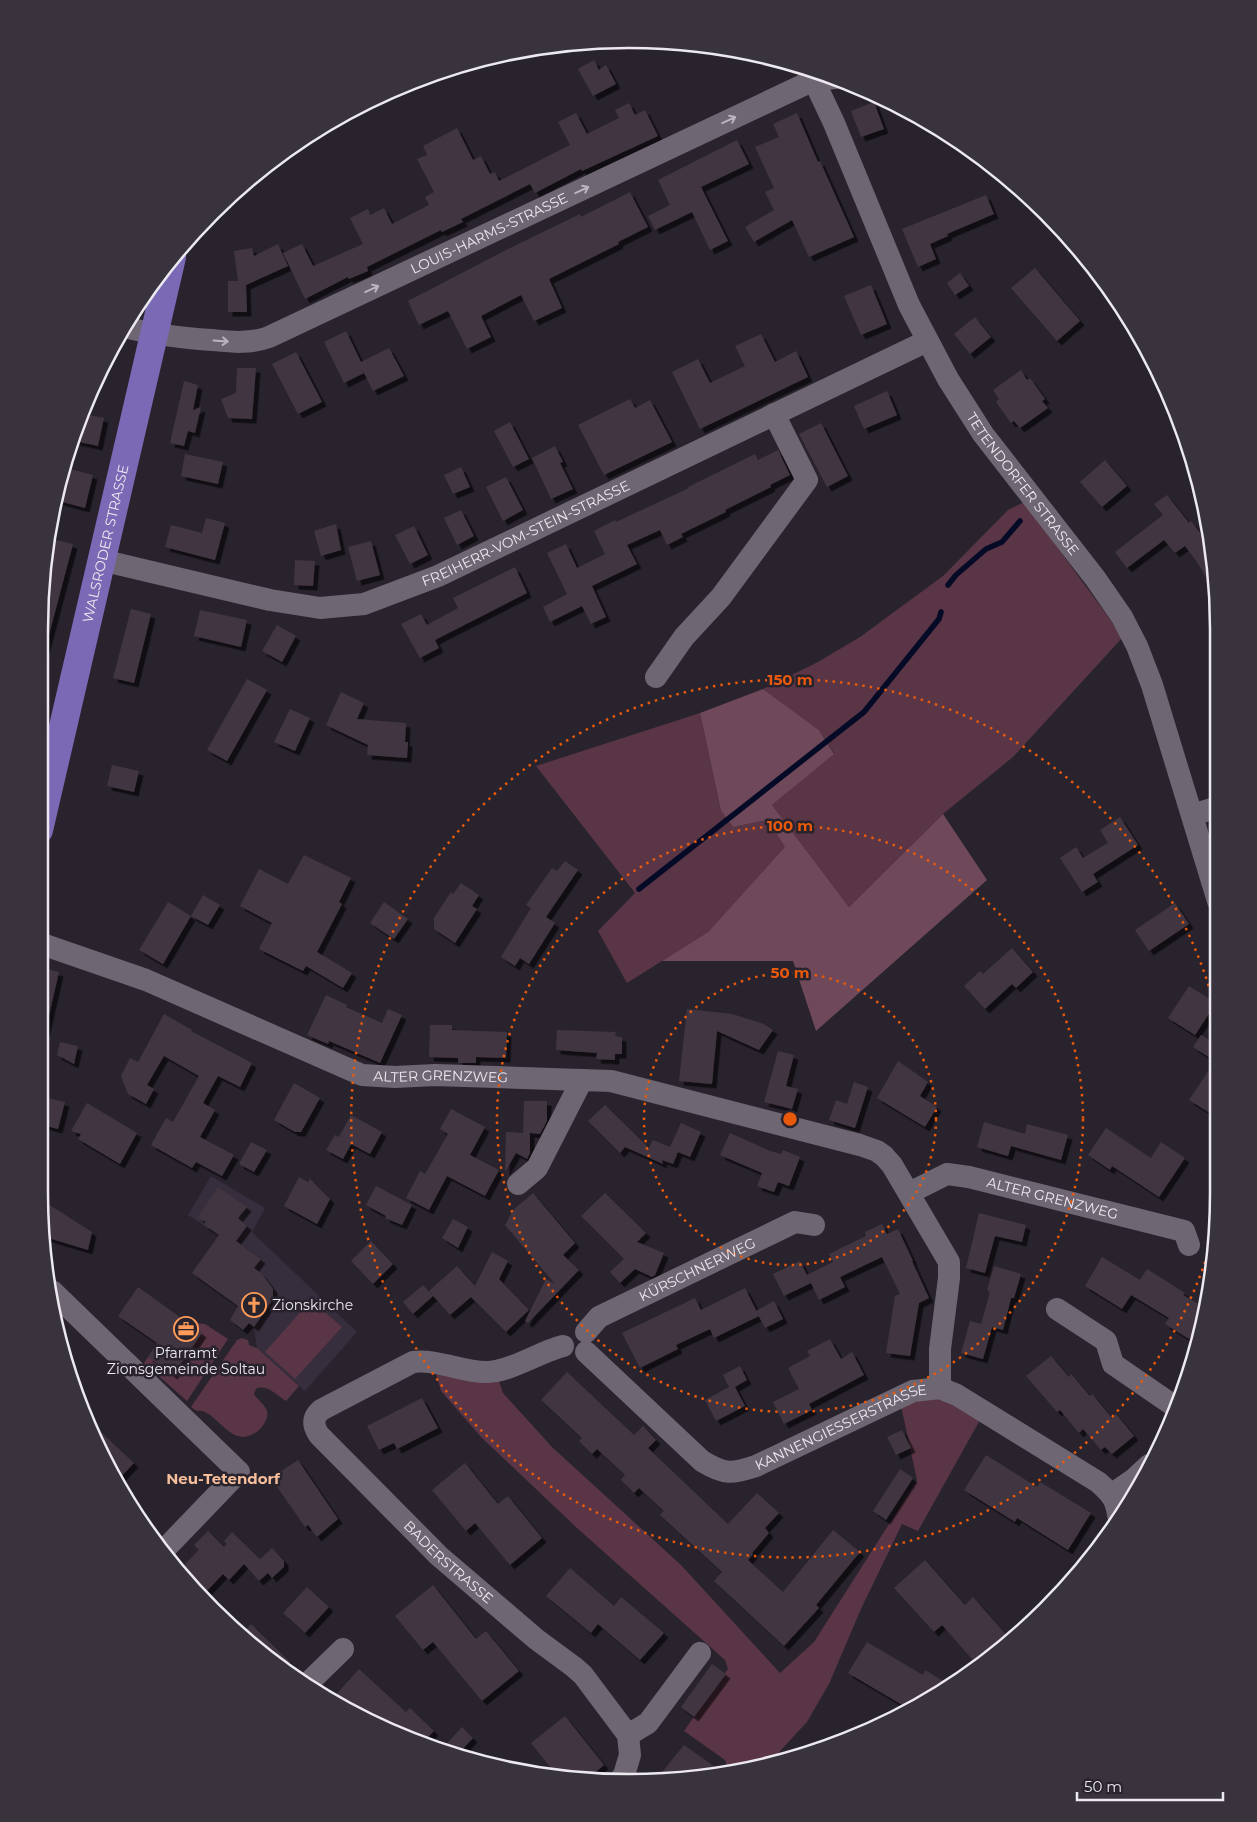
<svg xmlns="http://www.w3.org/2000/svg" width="1257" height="1822" viewBox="0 0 1257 1822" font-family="Montserrat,sans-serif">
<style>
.built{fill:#362d3d}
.green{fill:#593546}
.forest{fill:#6f495a}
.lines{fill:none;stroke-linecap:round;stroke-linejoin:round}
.stream{stroke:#050b26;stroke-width:5.5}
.building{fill:#40363f;filter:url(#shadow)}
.minor{stroke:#6e6773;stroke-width:22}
.major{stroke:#7a69b4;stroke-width:28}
.oneway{stroke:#bab5be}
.ring{fill:none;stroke:#e8590c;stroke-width:2.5;stroke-dasharray:2.5 5}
.labels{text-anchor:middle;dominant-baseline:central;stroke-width:5;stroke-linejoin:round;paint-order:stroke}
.street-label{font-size:14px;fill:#ede9f0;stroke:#29232e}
.poi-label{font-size:14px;fill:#ede9f0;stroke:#29232e;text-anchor:start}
.neighbourhood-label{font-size:15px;font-weight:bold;fill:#f6be9b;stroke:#29232e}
.rim{fill:none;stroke:#ede9f0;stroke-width:2.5}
.centre{fill:#e8590c;stroke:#29232e;stroke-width:2.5}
.ring-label{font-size:15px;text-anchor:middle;font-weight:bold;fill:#e8590c;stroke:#29232e;stroke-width:5;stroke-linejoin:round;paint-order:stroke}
</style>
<defs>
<filter id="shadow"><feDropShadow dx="4.5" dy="4.5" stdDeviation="0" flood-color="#0009"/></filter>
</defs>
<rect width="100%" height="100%" fill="#29232e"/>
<path class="built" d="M211,1176L265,1208L252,1232L357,1332L305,1391L257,1348L254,1327L275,1296L273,1294V1289L254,1268L261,1259L246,1248L219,1235L188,1215Z"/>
<path class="green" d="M1024,502L1123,637L1013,757L943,814L849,907L772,805L834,753L819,730L763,689L818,662L860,637L943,576L1008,510Z
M700,713L721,811L733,827L768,820L786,847L708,932L627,983L598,931L635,893L536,766Z
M311,1300L342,1327L295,1379L265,1352Z
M194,1323L205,1324L228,1339L187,1401L144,1363L148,1357L174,1374L202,1333L191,1326Z
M242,1338L248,1340L249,1345L257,1348L299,1386L286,1401C278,1396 266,1383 256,1389L254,1394C259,1402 270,1408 267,1417C266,1422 262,1427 259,1430C231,1454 217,1408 197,1411L191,1407L237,1340Z
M434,1367L497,1375L503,1393L552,1447L681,1565L780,1673L814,1642L917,1480L901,1406L935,1394L980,1420L918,1531L902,1524L861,1609L829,1684L807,1722L768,1764L743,1772L729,1774L725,1760L684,1731L728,1669L725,1660L577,1528L481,1437L441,1391Z"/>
<path class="forest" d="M763,689L819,730L834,754L772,805L849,907L943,814L987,880L816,1031L793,961H662L708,932L785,847L768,820L733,827L721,811L700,713Z"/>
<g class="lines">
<path class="stream" d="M948,585L956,575L986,549L1002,542L1020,521
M639,889L864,712L939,619L941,612"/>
</g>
<path class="building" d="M594,60L599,70L606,65L616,84L593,96L578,69Z
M874,102L884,129L861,137L851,111Z
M629,103L635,115L645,110L658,136L582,171L581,169L535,193L530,184L461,219L463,222L442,232L441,230L367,267L368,271L349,279L348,277L305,299L283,253L302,244L313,266L363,244L350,218L368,209L370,215L384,208L392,224L429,205L425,197L434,192L417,159L427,155L423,146L457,128L473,160L481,156L490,174L495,172L499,181L570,145L558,122L576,113L587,134L619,118L615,110Z
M797,113L818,162L820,161L854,237L809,257L792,220L754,242L745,227L774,210L765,192L774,188L755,147L779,137L773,124Z
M737,140L749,164L701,187L728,241L710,250L692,212L655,230L648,216L670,205L658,180Z
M630,192L648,227L618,242L619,244L549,279L562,308L534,321L521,295L481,316L491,337L467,349L448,311L419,325L408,301L508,249L580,214L581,217Z
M986,195L994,214L947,234L948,236L930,244L936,259L918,267L902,229Z
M278,244L288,266L246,285L247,312H228V281H238L234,251L252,248L254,256Z
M1035,268L1080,321L1057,341L1011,288Z
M960,273L969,286L955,295L947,283Z
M871,285L887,324L861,335L844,296Z
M975,317L991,337L970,354L954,334Z
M346,331L361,362L389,348L404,376L373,391L364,373L344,383L324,342Z
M761,334L775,362L796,351L808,377L700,429L672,372L698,359L710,383L745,366L735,346Z
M296,352L322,402L298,414L272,364Z
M237,368H256L252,419L228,418L221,399L236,393Z
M1021,370L1027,380L1030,378L1045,399L1042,401L1048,408L1020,428L1014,421L1011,423L996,402L999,399L993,390Z
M184,381L198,385L193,410L201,407L195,433L188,431L184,446L170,443Z
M887,391L897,415L864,429L854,406Z
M630,399L635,408L650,400L672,442L604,475L578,425Z
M84,414L104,418L98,446L75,441Z
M510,422L529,459L513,467L494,431Z
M821,423L848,476L827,487L799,434Z
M555,446L563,462L560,463L573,489L551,499L532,458Z
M778,450L790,475L770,485L771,487L725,510L726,512L681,534L683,537L667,545L660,530L627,545L637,564L592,586L606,617L591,624L582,606L550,622L543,607L567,594L547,553L566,544L577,568L605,554L594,531L615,520L616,522L689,488L688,487L755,454L758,460Z
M185,454L223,462L218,484L181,476Z
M1105,460L1127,486L1102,507L1080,482Z
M461,467L470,487L453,494L444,475Z
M66,468L93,475L85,508L55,500Z
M506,477L523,510L503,521L486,487Z
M1167,495L1189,523L1191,521L1210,546L1215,593L1197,562L1185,546L1175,553L1164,540L1127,568L1115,552L1163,515L1154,504Z
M461,510L474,536L457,545L444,518Z
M206,518L225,523L215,560L165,547L171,525L202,533Z
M336,524L341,550L321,556L314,531Z
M414,526L428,555L410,564L395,535Z
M48,538L73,544L45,650L39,649V628Z
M371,541L380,575L357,581L348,547Z
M295,560L315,561L313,586L294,585Z
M515,567L527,593L435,640L439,648L420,658L401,624L421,614L427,625L458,608L453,598Z
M131,609L151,614L134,683L113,678Z
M200,610L247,620L241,647L194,636Z
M277,625L296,636L282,662L262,651Z
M247,679L267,690L227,761L207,750Z
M341,692L364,703L357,719L406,723L405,742H408L407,758L367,755L368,745L326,725Z
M290,709L310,718L295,751L274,742Z
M112,765L139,771L134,792L107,786Z
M1120,817L1138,845L1093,874L1098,882L1082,892L1060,858L1076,847L1083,858L1108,843L1100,830Z
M304,855L351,878L339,902L342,904L317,952L352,973L343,988L306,966L303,971L259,949L272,923L240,906L259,869L288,884Z
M565,861L578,870L546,917L555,923L529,964L520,958L515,966L501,957L531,908L526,905L552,868L557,871Z
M461,883L479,895L472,906L477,909L455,943L434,929V918L451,892L453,894Z
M203,895L220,905L208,925L191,916Z
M168,902L191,916L163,964L139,950Z
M384,902L408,919L394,939L370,923Z
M1175,903L1189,924L1149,951L1135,930Z
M1012,948L1033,972L1016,988L1012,984L985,1009L964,986L980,971L983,974Z
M39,967L59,972L45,1033L39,1032Z
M1189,986L1216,1003L1195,1035L1168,1018Z
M326,995L347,1005L346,1007L382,1023L388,1009L402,1015L380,1063L329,1041L328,1044L307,1035Z
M687,1009L732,1014L764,1024L773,1030L759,1050L717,1031L712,1084L679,1081Z
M164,1014L192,1030L191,1031L252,1063L240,1087L218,1076L203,1103L215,1110L200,1137L234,1155L222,1176L196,1162L192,1168L151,1145L166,1118L173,1122L199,1076L164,1056L147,1085L154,1089L146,1104L128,1094L121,1076L130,1058L138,1062Z
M430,1025H452V1030L507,1032L506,1058L476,1057V1063H458V1058L429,1057Z
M557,1030L616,1032L615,1036L622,1037V1054H615V1060L596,1059L597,1053L556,1050Z
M1201,1035L1218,1045V1118L1189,1100L1215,1061L1193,1047Z
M60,1042L78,1046L74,1064L57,1055Z
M778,1051L794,1055L786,1086L798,1089L792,1109L764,1102Z
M898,1061L928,1082L920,1096L937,1107L925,1127L877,1098Z
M854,1082L868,1087L855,1128L829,1120L836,1100L847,1104Z
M294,1083L320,1098L301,1132H295L274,1120Z
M43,1097L65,1102L58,1129L39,1124Z
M524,1101H547V1121L540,1134L530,1133V1153L527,1159L516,1153L505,1172L506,1132L523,1133Z
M87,1103L137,1133L120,1164L78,1139L81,1134L71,1131Z
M605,1105L649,1148L653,1140L670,1147L681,1123L701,1132L690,1157L678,1152L673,1164L662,1160L663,1164L625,1147L620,1153L588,1121Z
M451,1109L485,1127L470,1155L499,1170L485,1196L447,1176L429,1210L406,1198L420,1171L425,1174L448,1134L440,1129Z
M351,1115L382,1132L370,1154L351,1144L343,1159L326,1150L335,1135L339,1137Z
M984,1122L1025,1134L1027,1124L1068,1135L1061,1160L1011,1146L1008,1156L977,1147Z
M1106,1128L1151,1158L1161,1142L1185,1158L1159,1197L1112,1166L1110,1170L1088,1155Z
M730,1133L770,1151L781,1154L783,1150L800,1157L789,1186L778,1182L774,1192L757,1186L762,1173L720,1155Z
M251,1142L267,1150L254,1172L239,1164Z
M299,1177L308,1182L310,1179L330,1199L317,1224L284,1206Z
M376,1186L412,1205L402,1225L385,1218L386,1216L366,1205Z
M218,1187L247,1207L238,1218L247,1226L236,1241L261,1259L254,1268L262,1274L273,1289V1299L254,1327L249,1323L243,1330L230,1320L238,1306L192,1273L219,1235L204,1225L206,1222L198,1217Z
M533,1193L575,1243L563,1255L579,1270L528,1323L525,1321L546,1279L555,1284L505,1225L513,1210Z
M605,1193L646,1233L637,1242L664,1253L655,1275L652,1277L635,1269L620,1283L610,1272L624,1259L581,1216Z
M48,1204L92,1232L88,1250L45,1237L41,1211Z
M979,1213L1026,1225L1022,1242L995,1236L985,1273L966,1268Z
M453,1219L468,1227L458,1248L442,1238Z
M882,1224L887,1234L898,1229L913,1261H912L929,1298L919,1303L910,1356L886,1353L895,1296L900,1294L882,1257L840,1277L845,1287L819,1300L811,1283L784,1296L773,1274L800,1261L807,1275L833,1262L829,1254L866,1236L865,1232Z
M371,1241L393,1264L373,1284L351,1261Z
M492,1252L508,1261L499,1279L529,1310L506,1332L471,1297L450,1315L429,1291L457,1266L475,1286Z
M1102,1257L1140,1280L1147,1269L1185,1293L1183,1295L1207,1309L1189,1339L1165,1324L1169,1318L1131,1295L1122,1309L1085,1286Z
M994,1266L1021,1274L1014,1298H1011L1003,1330L981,1324L990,1292L987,1290Z
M423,1285L433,1296L413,1314L403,1302Z
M138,1287L202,1333L173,1375L148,1357L157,1343L118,1316Z
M745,1288L759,1316L714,1338L710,1329L676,1345L678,1349L640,1368L622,1333L695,1298L701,1310Z
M774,1301L783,1319L765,1328L756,1311Z
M970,1321L992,1327L983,1359L961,1353Z
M830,1339L841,1359L852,1352L864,1375L809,1404L812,1410L784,1424L773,1402L799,1389L788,1368L810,1356L807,1351Z
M1051,1356L1069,1377L1071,1374L1090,1396L1092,1394L1112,1418L1116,1414L1134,1436L1112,1454L1105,1447L1101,1450L1083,1429L1079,1433L1060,1410L1057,1412L1026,1376Z
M740,1366L747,1380L735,1387L745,1406L716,1421L705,1400L729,1387L723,1375Z
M567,1372L634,1435L643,1426L656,1440L648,1448L728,1524L757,1493L779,1513L765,1528L769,1533L752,1553L753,1554L748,1560L783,1592L833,1530L860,1552L816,1605L819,1608L784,1646L714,1581L722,1572L660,1515L664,1511L639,1488L634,1493L621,1480L625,1475L597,1449L592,1454L579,1441L582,1438L541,1400Z
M422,1398L438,1428L397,1449L394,1443L379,1450L367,1426Z
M86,1418L134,1463L117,1481L84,1420Z
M902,1430L911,1448L896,1455L887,1437Z
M986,1455L1037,1487L1040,1482L1091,1513L1068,1550L1017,1518L1015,1522L964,1490Z
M298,1460L338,1519L317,1537L308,1525L305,1527L271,1478Z
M465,1463L498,1504L508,1496L542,1538L510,1565L475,1523L466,1531L432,1490Z
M900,1469L913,1478L886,1520L873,1511Z
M208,1531L224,1547L227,1544L224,1541L232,1532L260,1559L272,1548L284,1561V1567L272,1578L268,1573L259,1581L244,1564L229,1580L223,1574L203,1595L180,1569L199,1550L194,1545Z
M925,1560L965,1605L973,1597L1011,1640L979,1667L942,1625L934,1632L894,1588Z
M570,1568L614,1606L621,1597L664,1633L640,1660L598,1624L591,1633L546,1596Z
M433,1585L476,1639L486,1631L519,1671L482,1701L433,1642L423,1650L395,1616Z
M307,1587L329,1607L305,1633L283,1613Z
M251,1624L290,1662L283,1670L239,1636Z
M867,1642L923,1675L925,1670L950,1685L912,1708L905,1704L904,1706L848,1673Z
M712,1664L726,1674L694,1717L681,1707Z
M359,1669L406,1712L410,1708L434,1731L422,1743L403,1738L346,1708L334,1697Z
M565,1716L604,1765L587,1779L559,1778L531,1743Z
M462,1727L473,1738L459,1753L442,1749Z
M684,1745L725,1774L667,1782H654Z"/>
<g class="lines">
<g class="minor">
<path id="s1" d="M809,70L834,123L909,305L948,379L983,434L1095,578L1122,617L1137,646L1152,685L1218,901"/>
<path id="s2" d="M125,327C154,335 182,338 212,340C232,342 250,344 269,337L814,80L835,78"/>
<path id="s3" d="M101,560L270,600L320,608L364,604L438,576L927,341"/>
<path d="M656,677L684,637L721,597L807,480L774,414"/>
<path d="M39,755L44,757"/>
<path d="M1192,815L1218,807"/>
<path id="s4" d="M39,943L146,980L362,1075L395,1077L435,1075L611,1081L860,1145L877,1151L884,1156L892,1165L949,1262V1278L940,1349V1388"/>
<path d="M518,1184L537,1168L582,1080"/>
<path id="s5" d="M909,1193L947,1174L969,1177L1184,1231L1189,1245"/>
<path d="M52,1291L239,1472L164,1550"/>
<path d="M1057,1309L1106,1341L1113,1364L1177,1408"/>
<path id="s6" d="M586,1332L599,1317L795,1222L814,1225"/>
<path id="s7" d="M563,1346C539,1352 510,1372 486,1372C461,1372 438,1359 413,1362L321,1410C312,1418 313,1426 319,1435L439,1556L536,1639L574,1667L583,1675L628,1735L630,1755L624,1775L620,1780"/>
<path id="s8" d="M586,1352L702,1461C725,1475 732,1474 756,1466L913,1391L940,1388L957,1395L1098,1482C1114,1496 1116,1500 1119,1520"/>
<path d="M1112,1494L1134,1479L1149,1465"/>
<path d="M305,1686L343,1649"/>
<path d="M628,1735L648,1723L700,1653"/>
</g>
<path class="major" id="s9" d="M39,830L172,257"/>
</g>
<defs><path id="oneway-shaft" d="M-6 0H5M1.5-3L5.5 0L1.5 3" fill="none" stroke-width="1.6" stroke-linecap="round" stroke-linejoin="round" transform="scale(1.25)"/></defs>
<g class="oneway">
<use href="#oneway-shaft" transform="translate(729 120) rotate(-25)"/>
<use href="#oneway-shaft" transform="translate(582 190) rotate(-25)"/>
<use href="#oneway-shaft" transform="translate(372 289) rotate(-25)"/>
<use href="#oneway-shaft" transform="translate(221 341) rotate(4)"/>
</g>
<g class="ring">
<circle cx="790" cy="1119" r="146"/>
<circle cx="790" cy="1119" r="293"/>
<path d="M1214 1233A439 439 0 1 1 1218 1020"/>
</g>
<defs>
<symbol id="church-ring" viewBox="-11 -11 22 22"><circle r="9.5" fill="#29232e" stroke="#fe9b59" stroke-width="1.5"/><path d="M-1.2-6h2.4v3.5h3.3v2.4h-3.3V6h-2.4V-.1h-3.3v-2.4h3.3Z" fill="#fe9b59"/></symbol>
<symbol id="office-ring" viewBox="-11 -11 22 22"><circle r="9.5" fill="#29232e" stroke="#fe9b59" stroke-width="1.5"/><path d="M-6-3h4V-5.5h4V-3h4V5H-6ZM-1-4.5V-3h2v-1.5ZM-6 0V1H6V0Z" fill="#fe9b59"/></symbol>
</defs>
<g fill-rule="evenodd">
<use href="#church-ring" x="240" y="1291" width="28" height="28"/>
<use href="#office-ring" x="172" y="1315" width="28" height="28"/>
</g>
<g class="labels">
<g class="street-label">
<text stroke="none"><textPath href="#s2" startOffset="389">LOUIS-HARMS-STRASSE</textPath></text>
<text stroke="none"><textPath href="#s1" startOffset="468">TETENDORFER STRASSE</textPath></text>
<text stroke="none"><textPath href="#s3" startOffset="445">FREIHERR-VOM-STEIN-STRASSE</textPath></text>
<text stroke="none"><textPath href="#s9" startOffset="294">WALSRODER STRASSE</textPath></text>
<text stroke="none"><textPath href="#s4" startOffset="428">ALTER GRENZWEG</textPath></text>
<text stroke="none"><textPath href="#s5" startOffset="151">ALTER GRENZWEG</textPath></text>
<text stroke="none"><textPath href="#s6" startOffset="129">KÜRSCHNERWEG</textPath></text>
<text stroke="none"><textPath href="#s8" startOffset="310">KANNENGIESSERSTRASSE</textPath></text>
<text stroke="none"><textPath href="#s7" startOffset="469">BADERSTRASSE</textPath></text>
</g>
<g class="poi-label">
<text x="272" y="1305">Zionskirche</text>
<text x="186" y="1353" text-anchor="middle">Pfarramt<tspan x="186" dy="16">Zionsgemeinde Soltau</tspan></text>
</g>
<g class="neighbourhood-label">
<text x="223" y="1478">Neu-Tetendorf</text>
</g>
</g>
<path d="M0 0H1257V1822H0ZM629 48H629A581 581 0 0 1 1210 629V1193A581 581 0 0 1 629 1774H629A581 581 0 0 1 48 1193V629A581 581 0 0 1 629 48Z" fill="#39333e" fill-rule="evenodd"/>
<path class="rim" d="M629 48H629A581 581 0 0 1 1210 629V1193A581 581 0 0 1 629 1774H629A581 581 0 0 1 48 1193V629A581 581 0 0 1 629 48Z"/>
<circle cx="790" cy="1119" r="8" class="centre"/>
<g class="ring-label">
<text x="790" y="685">150 m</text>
<text x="790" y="831">100 m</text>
<text x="790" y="978">50 m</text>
</g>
<path d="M1077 1792v8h146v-8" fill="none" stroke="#ede9f0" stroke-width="2.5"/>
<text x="1084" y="1792" font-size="15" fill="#ede9f0" stroke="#29232e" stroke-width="4" paint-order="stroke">50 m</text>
</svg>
